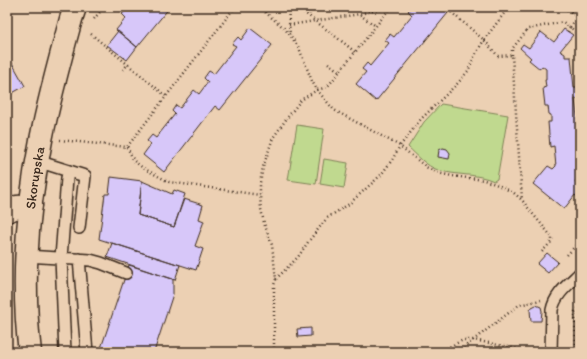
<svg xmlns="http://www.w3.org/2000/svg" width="587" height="359" viewBox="0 0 587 359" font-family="Itim,sans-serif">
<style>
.green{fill:#c0d98f;stroke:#7e8256}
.building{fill:#d7c7f9;stroke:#3b2a1e}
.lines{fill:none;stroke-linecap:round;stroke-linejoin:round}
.lane-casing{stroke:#3b2a1e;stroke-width:14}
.street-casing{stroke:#3b2a1e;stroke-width:25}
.path{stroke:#3b2a1e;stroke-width:2.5;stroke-dasharray:1 3;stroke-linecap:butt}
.lane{stroke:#ecd0b3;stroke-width:11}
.street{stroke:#ecd0b3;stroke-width:22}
.labels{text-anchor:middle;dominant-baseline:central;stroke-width:4;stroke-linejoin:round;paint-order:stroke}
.street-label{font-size:14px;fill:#3b2a1e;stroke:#ecd0b3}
</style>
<rect width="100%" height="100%" fill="#ecd0b3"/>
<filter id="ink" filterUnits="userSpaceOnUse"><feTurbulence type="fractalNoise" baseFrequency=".025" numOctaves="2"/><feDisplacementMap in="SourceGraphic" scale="8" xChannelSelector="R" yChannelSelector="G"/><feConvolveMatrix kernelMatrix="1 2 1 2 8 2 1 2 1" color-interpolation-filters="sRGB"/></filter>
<g filter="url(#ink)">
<path class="green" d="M441,104L508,115L497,179L494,181C476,173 456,176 438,170C426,166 417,155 408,147L424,122Z
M297,125L324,129L316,184L288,180Z
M324,159L348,163L344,188L320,184Z"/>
<path class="building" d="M134,7H170L137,47L116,30L126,18L122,14L128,9L131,12Z
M302,7H315L310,14Z
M412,7H416L417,8L418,7H441L448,13L376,101L356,84L366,72L362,69L367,63L370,66L389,43L385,40L390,34L394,37L412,15L408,11Z
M250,28L272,45L220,110L215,106L164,172L143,155L151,144L147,141L152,135L156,138L175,114L172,111L176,105L180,108L194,90L199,94L208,82L204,78L209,71L214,74L236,46L232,44L238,37L241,40Z
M564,29L573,35L560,51L565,54V57H571L574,88H580V99H575L578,126H580V137H579L580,178H578L575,182L580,186V199L575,195L564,209L533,184L548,166L553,169L556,166L554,146L550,147L548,122H551V115L549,114L548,106H545L543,88L546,87L545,80H546V69L542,66L540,69L529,60L531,58L520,48L523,44L529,48L541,32L554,42Z
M118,31L137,47L127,60L107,45Z
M11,61L25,86L7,96V63Z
M443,148L447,149L450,153L449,159L438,157L439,150Z
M111,177L142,181L138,215L174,227L184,199L203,205L199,219L204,221L195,246L203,249L196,270L99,239L105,194H109Z
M142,181L172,194L174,190L185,194L174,227L138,215Z
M112,243L180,265L175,280L107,257Z
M547,253L558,262L548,273L537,264Z
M129,265L173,279V294L154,352H113L101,348Z
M536,305L541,307L542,311L541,321H531L530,310L532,307Z
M311,328V336L298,337L297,329Z"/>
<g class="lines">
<defs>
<path id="lane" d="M37,161L85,176L79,228
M26,256L90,260L101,263L126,273
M79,259L87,352
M65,352L61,258L67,178L69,171
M551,352L552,310C555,294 569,284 580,273"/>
<g id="street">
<path d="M7,211L17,207L31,206"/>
<path id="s1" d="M30,352C21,281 27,210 41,140C49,99 60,59 71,19L75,7"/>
</g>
</defs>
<use href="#lane" class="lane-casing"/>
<use href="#street" class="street-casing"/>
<path class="path" d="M259,7L284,28L290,35L299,48L312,81L317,90L327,87L333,80L391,7
M288,7L290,35
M297,7L344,43L355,52
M445,7L484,40L498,56L512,55L522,200
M564,7L580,19
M360,15L376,26
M94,19L104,7
M289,25L360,14L390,7
M568,32L570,27L580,36
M91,34L166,96
M512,55V49L528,29L563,22L570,27L577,17
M328,63L340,72
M123,70L128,64
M60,140L127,147L235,7
M127,147L134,161L143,168L169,182L260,195
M567,255L580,241
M276,279L298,257L308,242L327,218L349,204L381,175L392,160L400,146L421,119L458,83L468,71L474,57L484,40L509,7
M274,352V285L276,279L272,245L264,223L261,209L260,195V183L263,167L273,138L287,118L301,100L317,90L334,110L400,146L426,167L438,173L452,176L484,180L498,185L514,193L522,200L532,213L552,237V241L541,253
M439,352L463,340H474L533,352
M462,352L467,345L519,305L541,300
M576,352L575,312L580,307"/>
<use href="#lane" class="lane"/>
<use href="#street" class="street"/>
</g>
</g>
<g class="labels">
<g class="street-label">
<text stroke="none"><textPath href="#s1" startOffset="175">Skorupska</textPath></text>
</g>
</g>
<rect width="587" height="359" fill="none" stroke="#ecd0b3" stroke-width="24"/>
<rect x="12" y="12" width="563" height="335" fill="none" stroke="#3b2a1e" stroke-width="1.5" filter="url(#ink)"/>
</svg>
